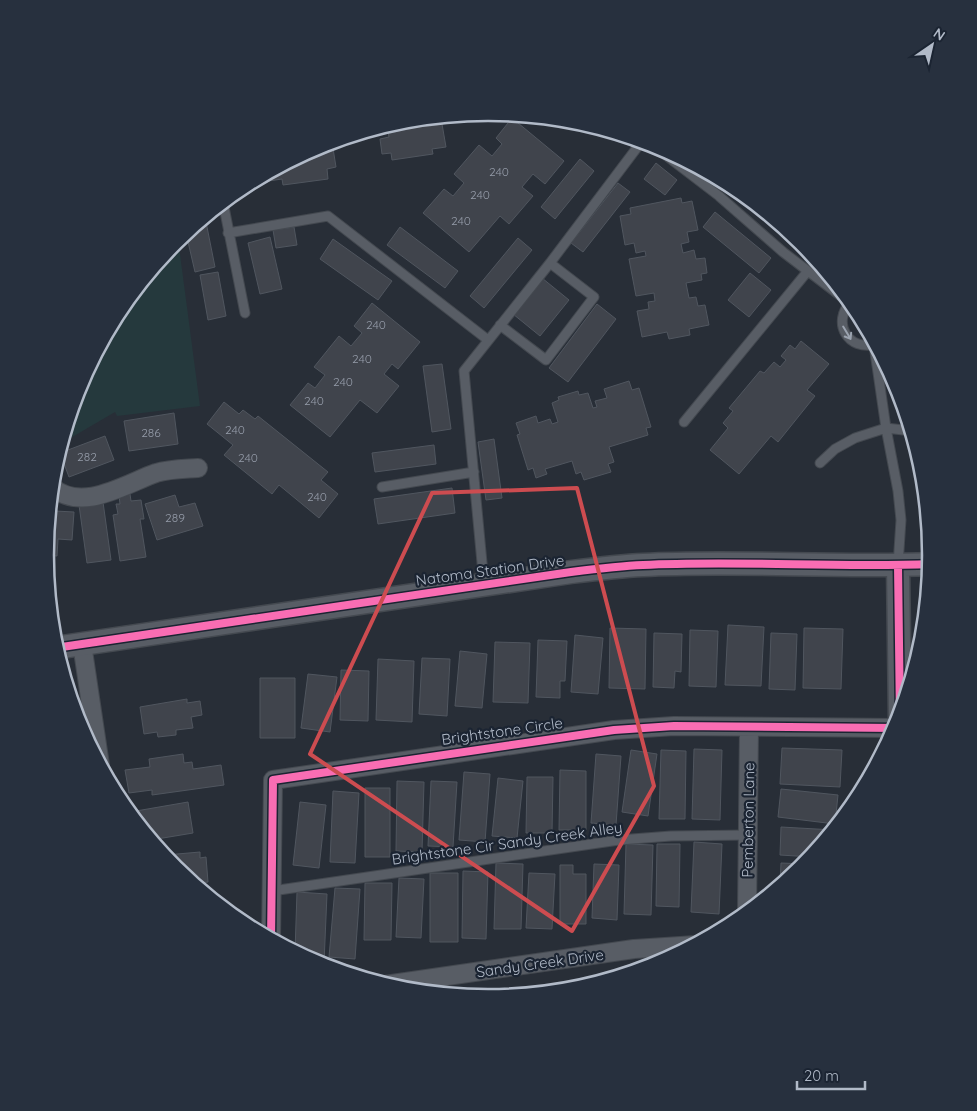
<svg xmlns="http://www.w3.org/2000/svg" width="977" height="1111" viewBox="0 0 977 1111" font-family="Quicksand,sans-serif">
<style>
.green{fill:#25393d}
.building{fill:#40444c;stroke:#50565f}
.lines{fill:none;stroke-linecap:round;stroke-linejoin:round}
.service-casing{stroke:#444950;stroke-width:11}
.minor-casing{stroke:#444950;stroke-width:20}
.tertiary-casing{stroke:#444950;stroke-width:25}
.service{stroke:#585d65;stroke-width:9}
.minor{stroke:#585d65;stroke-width:18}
.tertiary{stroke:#585d65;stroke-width:22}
.cycleway-casing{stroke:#1b2432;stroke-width:11}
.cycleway{stroke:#f96db3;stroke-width:8}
.oneway{stroke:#9ba3af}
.marked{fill:none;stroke:#cd4c50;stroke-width:4;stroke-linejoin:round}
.labels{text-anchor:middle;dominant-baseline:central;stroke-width:4.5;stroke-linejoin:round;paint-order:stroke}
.number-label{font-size:12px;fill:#959ca9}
.street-label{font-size:15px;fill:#b1bac8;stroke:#1b2432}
.rim{fill:none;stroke:#b1bac8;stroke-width:2.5}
</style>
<rect width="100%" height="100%" fill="#282e37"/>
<path class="green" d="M178,239L200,406L117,416L115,412L62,443L79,386L120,309Z"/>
<path class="building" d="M512,118L564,161L545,184L533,174L522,187L533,196L509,224L500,216L469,252L423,213L444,189L453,196L464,183L454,174L479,145L492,156L502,144L496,138Z
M422,119V122L429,120L430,126L442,124L446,147L432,149L433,154L392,160L391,153L382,154L380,139L389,137L387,125L402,120Z
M332,142L336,167L327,169L328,179L283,185L282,179L262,182L261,177L319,146Z
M580,159L594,171L555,219L541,207Z
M656,163L677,180L665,195L644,179Z
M618,183L630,192L583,252L571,243Z
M734,186L793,235L791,237L732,188Z
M681,198L682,203L692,201L698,230L687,232L689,242L681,244L683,253L694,250L696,259L705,258L707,273L701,274L702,280L686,283L689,298L696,297L698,306L705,305L709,325L689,329L690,335L669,339L667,332L642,337L637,311L649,309L648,302L655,301L654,293L636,296L629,259L646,256L645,251L636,253L634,243L625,245L620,216L631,214L630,208Z
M715,212L771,258L759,273L703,227Z
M205,217L215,267L195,272L186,233Z
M294,227L297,245L276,248L273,230Z
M400,227L458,271L445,288L387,245Z
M270,237L282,289L260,294L248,243Z
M518,238L532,250L484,308L470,296Z
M333,239L392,281L378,300L320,259Z
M218,272L226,316L208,320L200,275Z
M750,273L771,290L749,317L728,300Z
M542,278L569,300L540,336L513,314Z
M372,303L420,342L398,369L392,364L384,374L399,386L377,413L360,400L330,437L290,405L308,383L315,388L325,375L314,367L339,336L351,346L362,333L354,326Z
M597,304L616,319L568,382L549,368Z
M801,341L829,364L807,390L815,396L778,442L771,436L739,474L710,450L728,428L723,423L733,411L729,408L760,371L764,373L774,362L780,367L786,360L781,356L790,345L795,349Z
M442,364L451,429L432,432L423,366Z
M629,381L632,390L639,388L651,427L646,428L648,435L609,447L614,462L608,464L611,472L584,480L581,472L576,474L572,461L545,469L547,474L536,478L533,468L528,470L517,435L520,434L516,423L536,416L538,423L550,419L552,424L558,422L552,403L559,400L558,397L578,391L579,395L588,393L593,408L597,407L595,401L607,398L604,389Z
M224,402L239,414L243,410L255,419L258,416L328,472L321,480L338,494L319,518L279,485L272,494L224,455L233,445L207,424Z
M174,413L178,444L129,451L124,421Z
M105,436L114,460L69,477L60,453Z
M494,439L502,498L486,500L478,442Z
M434,445L436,464L375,472L372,453Z
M452,488L455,513L378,524L374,499Z
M130,494L131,501L141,500L144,519H140L146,557L120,561L113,515L118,514L116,504H120L119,495Z
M175,495L179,507L195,503L203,526L157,540L145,504Z
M50,501L56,502L55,511L74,512L72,540L58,539L57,556L45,555Z
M103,502L111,560L87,563L79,505Z
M728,625L764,627L761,686L725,685Z
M610,628L646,629L645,689L609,688Z
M804,628L843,629L841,689L803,688Z
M690,630L718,631L716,687L689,686Z
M654,633L682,634L681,672L675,671L674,688L653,687Z
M771,633L797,634L795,690L769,689Z
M575,635L603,638L598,694L571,692Z
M538,640L567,641L565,681H560V698L536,697Z
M495,642L530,643L528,703L493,702Z
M460,651L487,654L482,708L455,706Z
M422,658L450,659L447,716L419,714Z
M378,659L414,661L412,722L376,720Z
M341,670L369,671L368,721L340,720Z
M308,674L337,677L330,732L301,728Z
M260,678H295V738H260Z
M187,699V703L200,701L202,715L191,717L193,728L176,730V735L158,737L157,732L144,734L140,707Z
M782,748L842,750L840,787L780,784Z
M694,749L722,750L720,820L692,819Z
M631,750L657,754L648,816L622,812Z
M661,750L686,751L685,819H659Z
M183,754L184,763L192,762L193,769L221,765L224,785L152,795V790L129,793L125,770L150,767L149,759Z
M596,754L621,756L616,825L591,823Z
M560,770L586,771V830H559Z
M464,772L490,774L485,842L459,840Z
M527,777H553L552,833H526Z
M498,778L523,781L517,838L492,836Z
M397,781L424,782L422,852L396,851Z
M431,781L457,782L453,847L428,846Z
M365,788H390V857H365Z
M781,789L838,795L835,824L778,817Z
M333,791L359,793L355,863L330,862Z
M188,802L193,833L151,840L144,831L142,824L139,825L136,811Z
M300,802L326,805L319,868L293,865Z
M781,827L834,830L812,857L780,855Z
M694,842L722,844L719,914L691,912Z
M626,844L653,845L651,915L624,914Z
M657,844H680L679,907L656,906Z
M200,852V858L206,857L208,882L193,884L175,869L166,858V855Z
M496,863L523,864L521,929H494Z
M781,863L806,864L780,887Z
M594,864L619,865L617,920L592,918Z
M560,865H573V874H586V924H560Z
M463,871L488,872L486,939L462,938Z
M430,873H458V942H430Z
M529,873L555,874L552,929L526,928Z
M399,878L424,879L421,938L396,937Z
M365,883H392L391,940H364Z
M335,888L360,889L355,959L329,957Z
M297,892L327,894L324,963H314L295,952Z"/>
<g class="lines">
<defs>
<path id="service" d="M651,144L719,196L783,252L850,303
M223,202L245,313
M228,233L328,216L488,340
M851,302C831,322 848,352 876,344
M500,325L546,360L594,297L550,263
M874,345L886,428L898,491L901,520L898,565
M684,422L807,272
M820,463L835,449L855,438L886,428L912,431
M382,487L474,472
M484,584L464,371L550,263L642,141
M272,891L619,840L671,836L748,835"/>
<path id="minor" d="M52,487C82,513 125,484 156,473C169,469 185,469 198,468
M82,644L100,765
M747,914L749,727
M271,940L273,780L614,730L674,726L897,728
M385,985L634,949L696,945"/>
<path id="tertiary" d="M898,565L900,720
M55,648L571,572C595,569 619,566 643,565C739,560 835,568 931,564"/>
</defs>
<use href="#service" class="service-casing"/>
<use href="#minor" class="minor-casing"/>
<use href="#tertiary" class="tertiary-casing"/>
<use href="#service" class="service"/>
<use href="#minor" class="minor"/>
<use href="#tertiary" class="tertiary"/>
<defs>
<path id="cycleway" d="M898,565L900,720
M55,648L571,572C595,569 619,566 643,565C739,560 835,568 931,564
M271,940L273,780L614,730L674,726L897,728"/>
</defs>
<use href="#cycleway" class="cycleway-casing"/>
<use href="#cycleway" class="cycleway"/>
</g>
<defs><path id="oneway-shaft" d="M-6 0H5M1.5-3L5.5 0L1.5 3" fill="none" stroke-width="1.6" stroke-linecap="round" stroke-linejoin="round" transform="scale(1.25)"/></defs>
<use class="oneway" href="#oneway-shaft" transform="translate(847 333) rotate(59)"/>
<path class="marked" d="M577,488L654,786L572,931L310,754L432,493Z"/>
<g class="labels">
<g class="number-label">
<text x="499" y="171">240</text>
<text x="480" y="194">240</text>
<text x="461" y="220">240</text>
<text x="376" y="324">240</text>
<text x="362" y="358">240</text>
<text x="343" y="381">240</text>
<text x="314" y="400">240</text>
<text x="235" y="429">240</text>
<text x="151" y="432">286</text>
<text x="87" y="456">282</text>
<text x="248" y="457">240</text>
<text x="317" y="496">240</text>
<text x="175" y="517">289</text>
</g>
<g class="street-label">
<text transform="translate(490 570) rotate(-8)">Natoma Station Drive</text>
<text transform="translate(502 731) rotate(-8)">Brightstone Circle</text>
<text transform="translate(748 820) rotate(-89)">Pemberton Lane</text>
<text transform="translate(507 843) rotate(-8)">Brightstone Cir Sandy Creek Alley</text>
<text transform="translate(540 963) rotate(-8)">Sandy Creek Drive</text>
</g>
</g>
<path d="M0 0H977V1111H0ZM54 555a434 434 0 1 1 868 0a434 434 0 1 1-868 0Z" fill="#27303e" fill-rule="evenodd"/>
<path class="rim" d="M54 555a434 434 0 1 1 868 0a434 434 0 1 1-868 0Z"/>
<g transform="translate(932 45) rotate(34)" stroke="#1b2432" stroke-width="4" paint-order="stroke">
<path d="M0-4L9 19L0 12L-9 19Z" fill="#b1bac8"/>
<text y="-8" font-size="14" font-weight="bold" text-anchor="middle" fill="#b1bac8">N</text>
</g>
<path d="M797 1081v8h68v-8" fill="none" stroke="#b1bac8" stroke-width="2.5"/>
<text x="804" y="1081" font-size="15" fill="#b1bac8" stroke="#1b2432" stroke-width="4" paint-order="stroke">20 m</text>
</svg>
